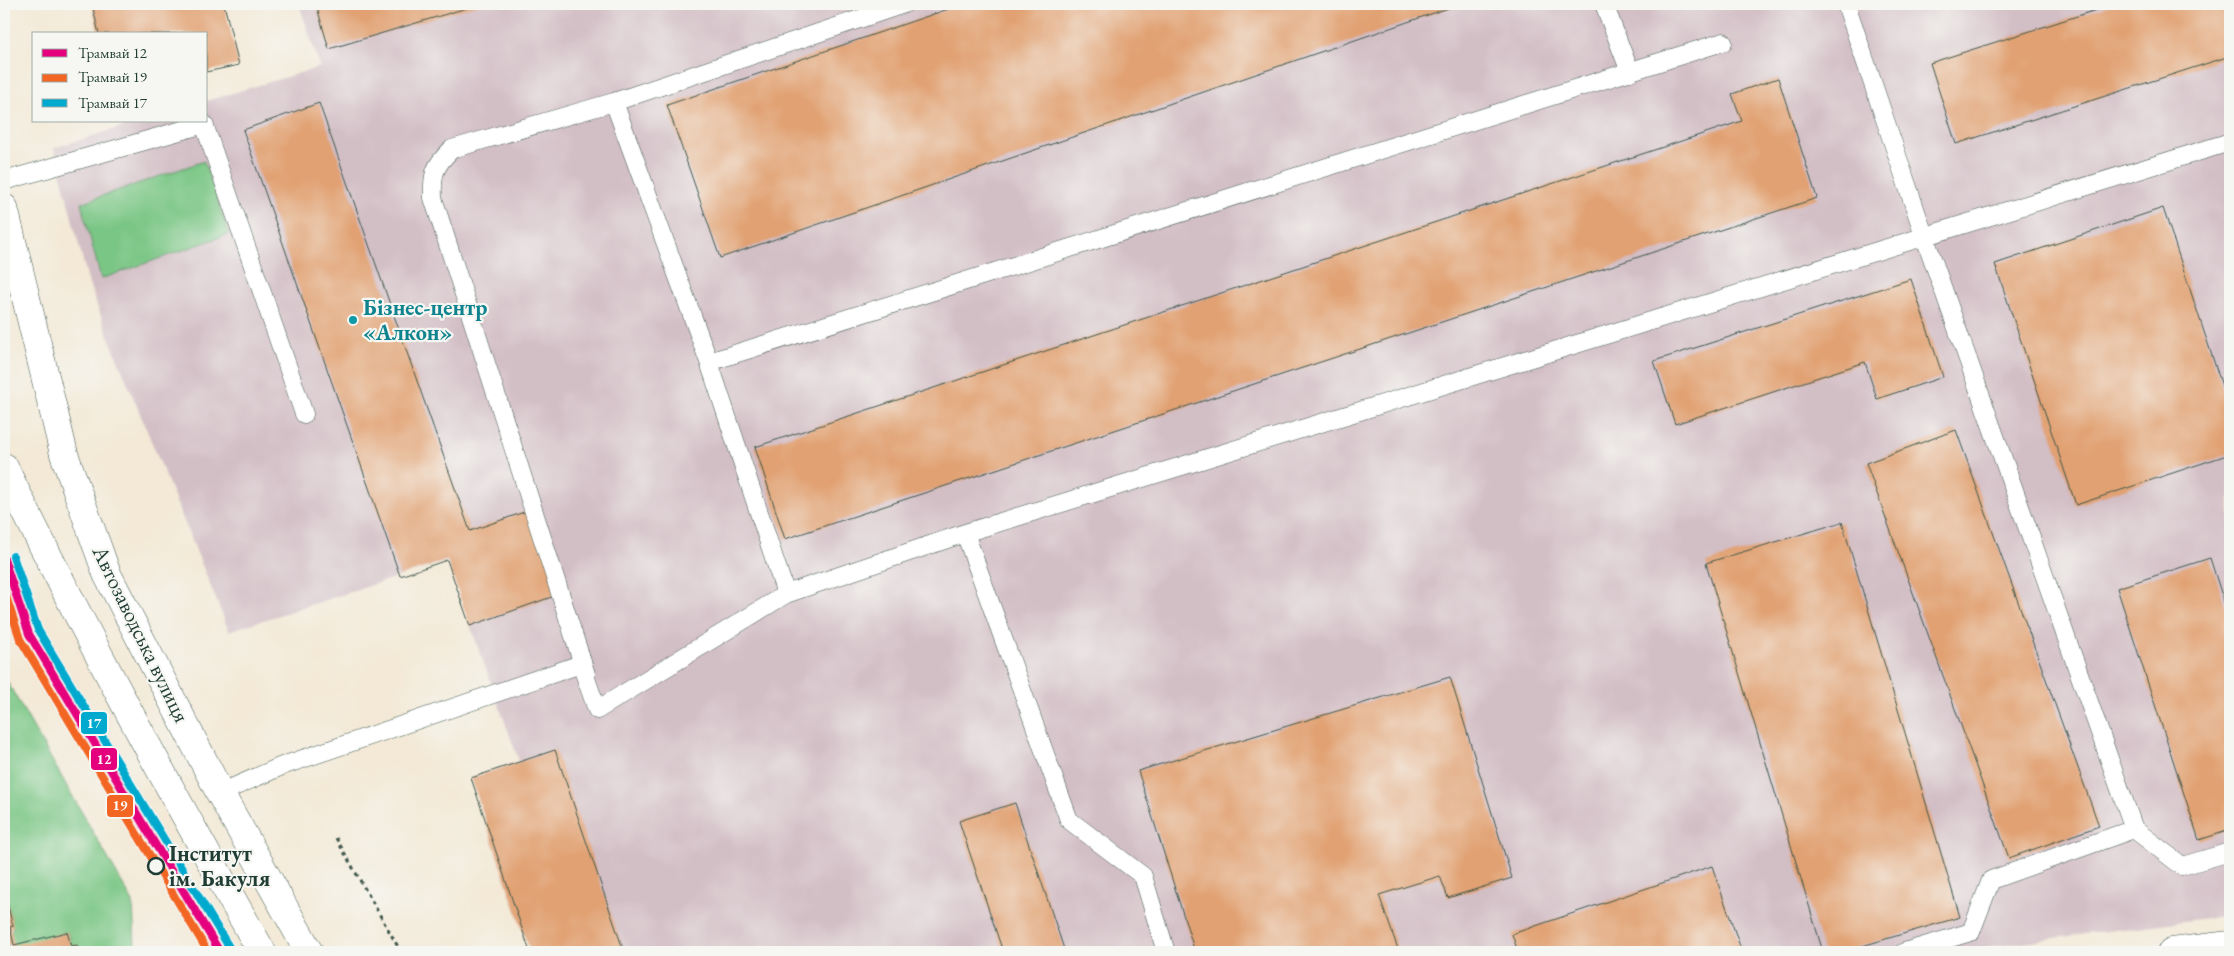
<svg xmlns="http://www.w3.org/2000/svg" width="2234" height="956" viewBox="0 0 2234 956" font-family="'EB Garamond',serif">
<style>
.industrial{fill:#d2bec5}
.green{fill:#7ac685;stroke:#4c825c}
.building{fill:#e1a172}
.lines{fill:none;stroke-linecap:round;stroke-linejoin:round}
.service-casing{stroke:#3f574c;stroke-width:19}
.minor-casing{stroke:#3f574c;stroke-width:29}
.primary-casing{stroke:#3f574c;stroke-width:29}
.path{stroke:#3f574c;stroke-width:3;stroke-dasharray:4 4;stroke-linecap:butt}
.service{stroke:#fff;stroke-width:18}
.minor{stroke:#fff;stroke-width:28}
.primary{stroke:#fff;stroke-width:28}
.tram-1-casing{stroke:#f6f6f2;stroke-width:11}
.tram-2-casing{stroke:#f6f6f2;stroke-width:11}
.tram-3-casing{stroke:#f6f6f2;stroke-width:11}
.tram-1{stroke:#e5007d;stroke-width:8}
.tram-2{stroke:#f26522;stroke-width:8}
.tram-3{stroke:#00a9ce;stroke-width:8}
.culture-dot{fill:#0f9aa8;stroke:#f6f6f2;stroke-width:2}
.stop-dot{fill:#f6f6f2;stroke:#1f3d34;stroke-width:2.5}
.labels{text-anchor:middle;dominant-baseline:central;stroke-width:4.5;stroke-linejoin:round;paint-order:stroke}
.culture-label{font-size:22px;font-weight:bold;fill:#0d838f;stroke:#f6f6f2;text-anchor:start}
.street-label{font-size:22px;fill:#1f3d34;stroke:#f6f6f2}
.stop-label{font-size:22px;font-weight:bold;fill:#1f3d34;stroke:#f6f6f2;text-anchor:start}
.line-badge{stroke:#f6f6f2;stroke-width:2}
.badge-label{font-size:14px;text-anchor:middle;font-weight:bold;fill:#fff}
</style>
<rect width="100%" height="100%" fill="#f6f6f2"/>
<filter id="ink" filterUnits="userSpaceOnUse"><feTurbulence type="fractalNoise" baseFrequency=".02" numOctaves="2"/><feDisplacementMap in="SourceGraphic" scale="10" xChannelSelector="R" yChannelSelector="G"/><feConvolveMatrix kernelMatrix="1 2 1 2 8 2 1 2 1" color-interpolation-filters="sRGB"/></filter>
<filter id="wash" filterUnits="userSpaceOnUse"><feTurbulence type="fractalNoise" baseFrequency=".0096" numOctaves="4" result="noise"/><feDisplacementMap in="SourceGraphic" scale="20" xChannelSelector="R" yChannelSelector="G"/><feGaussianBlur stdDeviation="1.12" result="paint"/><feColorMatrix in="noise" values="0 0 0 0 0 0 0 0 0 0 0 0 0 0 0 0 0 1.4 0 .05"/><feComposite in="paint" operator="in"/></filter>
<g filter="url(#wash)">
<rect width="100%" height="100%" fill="#f3e9d6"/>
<path class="industrial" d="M299,4H2230V915L1985,947L1968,952H530L471,778L519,761L447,561L229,631L114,350L89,284L54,148L141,121H206V101L320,67Z"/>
<path class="green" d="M204,161L229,234L101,279L81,203Z
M4,676L133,902L135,944L139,952H78L77,946L72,947L68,933L14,947L9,931L13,929L6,897H4Z"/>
<g id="blocks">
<path class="building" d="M92,4H224L239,65L206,72V34H99Z
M316,4H480L329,49Z
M963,4H1460L720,258L667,105Z
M2115,4H2230V56L1956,144L1930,63Z
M1778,78L1817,198L785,539L755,447L1742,121L1732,94Z
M319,103L470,531L530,510L560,594L470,626L447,560L400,576L243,130Z
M2163,208L2230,410V454L2076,505L1995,264Z
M1911,279L1943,377L1877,399L1865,362L1675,424L1654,361Z
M1956,430L2099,826L2009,858L1866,463Z
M1842,522L1960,917L1842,952H1823L1706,563Z
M2210,558L2230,621V830L2199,840L2117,588Z
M1450,677L1512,878L1448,898L1440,876L1379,895L1399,952H1195L1138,771Z
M555,750L624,952H530L471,778Z
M1015,803L1065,952H1003L959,821Z
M1712,866L1742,952H1518L1512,934Z
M4,895H5L13,926L10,927L14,945L67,932L71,946L77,945L79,952H12L10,944L4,946Z"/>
</g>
</g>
<g filter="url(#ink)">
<use href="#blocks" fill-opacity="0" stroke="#3f574c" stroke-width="1"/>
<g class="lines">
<defs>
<path id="service" d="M1604,4L1630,72
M1846,4L1925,238L2134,829L2182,866L2230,852
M614,102L709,362L786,594
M4,181L204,124L304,414
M709,362L1723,42
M965,533L1069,820L1143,876L1166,952
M586,674L433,198C432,174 434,166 452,149L614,102L904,4
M220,793L282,766L581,664L597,710L786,594L965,533L2230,142
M1904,952L1971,932L1991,880L2134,829"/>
<path id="minor" d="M2172,952L2230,945"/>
<path id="primary" d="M4,208L64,454L107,574L220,793L309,952
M4,467C84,632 171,793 262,952"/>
</defs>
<use href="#service" class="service-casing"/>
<use href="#minor" class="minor-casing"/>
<use href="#primary" class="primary-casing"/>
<path class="path" d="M336,838L401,952"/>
<use href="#service" class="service"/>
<use href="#minor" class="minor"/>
<use href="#primary" class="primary"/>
<defs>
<path id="tram-1" d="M4,559L29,634L220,952"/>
<path id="tram-2" d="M4,590L20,639L208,952"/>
<path id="tram-3" d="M13,556L38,630L229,947"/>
</defs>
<use href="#tram-1" class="tram-1-casing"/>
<use href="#tram-2" class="tram-2-casing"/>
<use href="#tram-3" class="tram-3-casing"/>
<use href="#tram-1" class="tram-1"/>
<use href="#tram-2" class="tram-2"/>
<use href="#tram-3" class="tram-3"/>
</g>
</g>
<circle class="culture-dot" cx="353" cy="320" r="5"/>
<circle class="stop-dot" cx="156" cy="866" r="8"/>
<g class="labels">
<g class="culture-label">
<text x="363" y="307">Бізнес-центр<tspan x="363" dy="25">«Алкон»</tspan></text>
</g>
<g class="street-label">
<text transform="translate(141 634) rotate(64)">Автозаводська вулиця</text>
</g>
<g class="stop-label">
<text x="169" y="853">Інститут<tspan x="169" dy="25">ім. Бакуля</tspan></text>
</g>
</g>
<g class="line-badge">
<rect x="80" y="711" width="28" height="24" rx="5" fill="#00a9ce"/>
<rect x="90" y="747" width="28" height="24" rx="5" fill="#e5007d"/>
<rect x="106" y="794" width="28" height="24" rx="5" fill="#f26522"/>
</g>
<g class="badge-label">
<text x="94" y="728">17</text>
<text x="104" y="764">12</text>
<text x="120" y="810">19</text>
</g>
<rect width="2234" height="956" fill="none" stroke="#f6f6f2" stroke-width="20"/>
<rect x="32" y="32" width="175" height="90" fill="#f6f6f2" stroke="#a0aca6"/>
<rect x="42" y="49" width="25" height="8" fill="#e5007d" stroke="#a0aca6"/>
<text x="78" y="58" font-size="15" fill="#1f3d34">Трамвай 12</text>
<rect x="42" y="74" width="25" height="8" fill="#f26522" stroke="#a0aca6"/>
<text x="78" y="82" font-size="15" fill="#1f3d34">Трамвай 19</text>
<rect x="42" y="99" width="25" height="8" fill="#00a9ce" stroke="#a0aca6"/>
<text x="78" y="108" font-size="15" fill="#1f3d34">Трамвай 17</text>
</svg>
